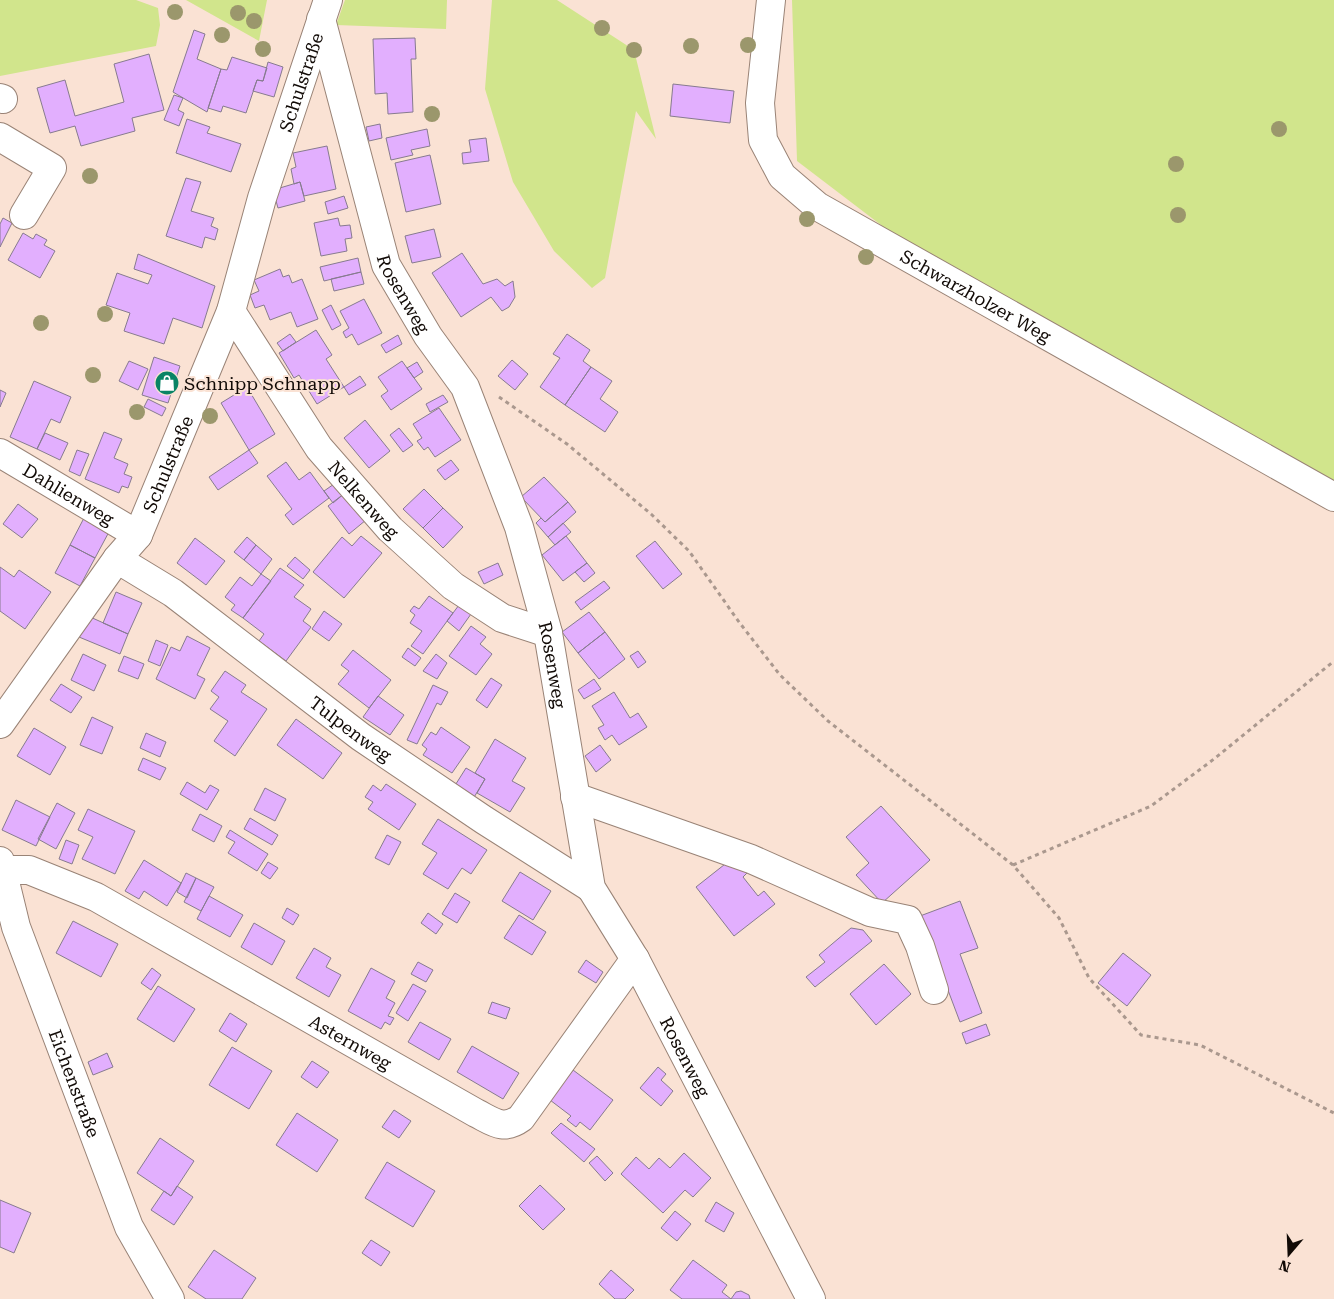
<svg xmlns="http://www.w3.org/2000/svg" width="1334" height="1299" viewBox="0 0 1334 1299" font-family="'Roboto Serif',serif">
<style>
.green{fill:#d1e58c}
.building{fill:#e2affe;stroke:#877b8f}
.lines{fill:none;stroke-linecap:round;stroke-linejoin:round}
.minor-casing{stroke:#998376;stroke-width:30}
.path{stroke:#aa988e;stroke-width:3;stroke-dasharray:4 4;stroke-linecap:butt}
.minor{stroke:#fff;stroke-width:28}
.tree{fill:#9b976c}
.labels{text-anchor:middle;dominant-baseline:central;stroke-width:4;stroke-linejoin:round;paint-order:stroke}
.street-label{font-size:18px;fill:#110a06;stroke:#fae2d4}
.poi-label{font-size:18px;fill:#110a06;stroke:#fae2d4;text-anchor:start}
</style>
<rect width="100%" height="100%" fill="#fae2d4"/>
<path class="green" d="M0,0H136L158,8L160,25L156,46L0,76Z
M186,0H267L259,41Z
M345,0H447L446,29L336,25Z
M492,0H557L634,50L656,139L636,111L605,278L592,288L554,251L513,182L485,89Z
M792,0H1334V484L923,257L797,161Z"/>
<path class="building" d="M194,30L205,34L197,59L221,69L207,112L173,92Z
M415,38L416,59H411L413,112L388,114L387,93L375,94L373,39Z
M149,54L164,110L132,118L135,131L81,146L75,126L50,133L37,88L65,80L75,116L124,102L114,64Z
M232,57L267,68L263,81L257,80L246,113L223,106L221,112L208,108L221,69L227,70Z
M268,62L283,67L274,97L253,91L257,80L263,81Z
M673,84L734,91L730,123L670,116Z
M174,95L183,98L178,110L184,113L179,126L164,120Z
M187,119L210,127L207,133L241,144L231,172L176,153Z
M380,124L382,138L369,141L366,127Z
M427,129L430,146L411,150L413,155L391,160L386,138Z
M486,138L489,161L463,164L462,153L471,152L469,140Z
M327,146L336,189L304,196L300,182L294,184L291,169L296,167L293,153Z
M430,155L441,204L406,212L395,163Z
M186,178L201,182L191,211L214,218L211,226L218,229L215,240L205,237L202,248L166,236Z
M300,182L305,201L278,208L273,190Z
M344,196L348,208L328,214L325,202Z
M3,218L12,223L0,247V224Z
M338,218L340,226L350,225L352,238L345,239L347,251L321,256L314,223Z
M434,229L441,257L412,263L405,236Z
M23,233L33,239L36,234L47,240L44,245L55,251L40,278L8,260Z
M462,253L483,284L497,279L505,286L513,281L515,297L509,307L502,311L491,297L461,317L432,273Z
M138,254L215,286L202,328L173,318L164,344L124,331L130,313L106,305L117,273L148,284L152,275L134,269Z
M358,258L361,272L324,281L320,267Z
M280,269L283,277L289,275L292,283L302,279L318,319L297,327L291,312L270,320L264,305L255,308L250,295L259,291L254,280Z
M361,272L364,284L334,291L331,279Z
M364,299L382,333L358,345L352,334L346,338L343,332L349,328L340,311Z
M331,305L341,325L332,330L322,310Z
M316,330L332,355L326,359L344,387L317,404L299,375L294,378L279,353Z
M290,334L296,342L283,351L277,343Z
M567,334L590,350L583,361L591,367L565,405L540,387L560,358L553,354Z
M398,335L402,344L386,353L381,345Z
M154,357L180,366L168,403L142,395Z
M512,360L528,374L515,390L498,376Z
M129,361L148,369L138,390L119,381Z
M402,361L422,389L391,410L381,396L388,391L378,377Z
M417,362L423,372L414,378L407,368Z
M591,367L612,381L600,399L618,412L605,432L565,405Z
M360,376L366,385L349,395L344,387Z
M34,381L71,397L60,423L51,419L37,449L10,437Z
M247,387L275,434L249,450L221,403Z
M0,390L6,393L0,407Z
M443,395L448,402L430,412L426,404Z
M148,399L166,408L162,416L144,407Z
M439,408L461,440L435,457L428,447L424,450L417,441L422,438L413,424Z
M365,420L390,451L369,468L344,438Z
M399,428L413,445L403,452L390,435Z
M104,432L122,439L114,458L128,464L124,474L132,477L128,488L122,486L119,493L85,479Z
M45,433L68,443L60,460L37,449Z
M77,450L89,454L80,476L69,471Z
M249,450L258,463L218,490L209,477Z
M451,460L459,470L445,480L437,470Z
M286,462L299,480L310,472L329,498L293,525L285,515L292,509L267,476Z
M544,477L568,502L545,522L521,497Z
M337,482L345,493L333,503L324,491Z
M424,489L443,508L423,528L403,509Z
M345,493L366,520L349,534L328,506Z
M568,502L576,512L548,537L536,523L541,518L545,522Z
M18,504L38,519L22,538L3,524Z
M443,508L463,527L443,548L423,528Z
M85,516L110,530L95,558L70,545Z
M563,523L571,532L555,545L548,537Z
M361,536L382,553L344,598L313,572L342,537L352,546Z
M566,536L587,563L563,581L542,555Z
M247,537L256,545L244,560L234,552Z
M195,538L225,561L206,585L177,563Z
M655,541L682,574L663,589L636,556Z
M70,545L95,558L80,586L55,573Z
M256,545L272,559L261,574L244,560Z
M295,557L310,570L303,579L287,566Z
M498,563L503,575L484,584L478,572Z
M587,563L595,573L584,582L575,572Z
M0,567L14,577L19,570L51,592L25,629L0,611Z
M280,568L304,585L294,597L311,609L303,621L311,627L286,661L259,641L264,634L243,618Z
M261,574L271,581L243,618L231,610L235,605L225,597L240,577L252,586Z
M604,581L610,588L581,610L575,602Z
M116,592L142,603L128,634L103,623Z
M429,596L453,613L423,654L411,646L422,631L410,623L415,615L410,611L414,606L419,609Z
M459,605L471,614L459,631L447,621Z
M324,611L342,624L329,641L312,629Z
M589,612L605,632L578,653L562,632Z
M88,616L128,634L120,654L79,637Z
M471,626L486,637L480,644L492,654L476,675L449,656Z
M605,632L625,659L599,679L578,653Z
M187,636L210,648L197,675L205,679L195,699L156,679L171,647L180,651Z
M156,640L168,645L160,666L148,661Z
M408,648L421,658L415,666L402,657Z
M353,650L391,680L369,708L338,684L349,671L341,665Z
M638,651L646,662L638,668L630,656Z
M83,654L106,665L94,691L71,680Z
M436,654L447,663L437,679L423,671Z
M124,656L144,664L138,679L118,671Z
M225,671L246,685L241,692L267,709L235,756L214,741L228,721L210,709L219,697L211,691Z
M491,678L502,685L487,708L476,700Z
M594,679L601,689L584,699L578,690Z
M61,684L82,697L71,713L50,700Z
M433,685L448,692L441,705L437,703L417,744L407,740Z
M614,692L630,718L638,713L647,727L619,745L612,735L605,740L598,728L604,725L592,706Z
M378,696L404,715L390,735L363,717Z
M92,717L113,727L102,754L80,745Z
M296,719L342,753L323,779L277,745Z
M441,727L470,747L452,773L423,755L427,749L422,745L431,732L436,735Z
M34,728L66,747L50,775L17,756Z
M146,733L166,742L160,757L140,748Z
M495,739L526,758L512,781L525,788L510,812L477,793L485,779L475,773Z
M600,745L611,760L596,772L585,756Z
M143,758L166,768L160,780L138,770Z
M466,768L485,779L473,799L454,787Z
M187,782L205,793L210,785L219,790L207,810L180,794Z
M386,784L416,804L399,830L368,809L373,802L365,797L373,785L381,791Z
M265,788L286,799L275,821L254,810Z
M16,800L50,817L36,846L2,830Z
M57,803L75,813L56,849L38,839Z
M881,806L930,860L882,903L856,875L869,863L846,837Z
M88,809L135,831L115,874L82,859L93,837L78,830Z
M200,814L222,826L214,842L192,830Z
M250,818L278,835L272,845L244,829Z
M438,819L487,850L471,874L462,868L448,889L423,874L437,853L422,844Z
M230,830L268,854L257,871L228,853L235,842L226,837Z
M387,835L401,842L389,865L375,858Z
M66,840L79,845L72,864L59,859Z
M734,857L747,873L743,877L758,896L764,891L775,904L734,936L696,887Z
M144,860L181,883L167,906L144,891L139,899L125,891Z
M268,862L278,868L270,879L261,873Z
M520,872L551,891L533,920L502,901Z
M186,873L196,878L187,898L177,892Z
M196,878L214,887L201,911L184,902Z
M455,893L470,902L457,923L442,914Z
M209,896L243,915L230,937L197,919Z
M960,901L978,948L960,954L982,1013L960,1022L920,916Z
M287,908L299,915L293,925L282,918Z
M428,913L443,924L436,934L421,923Z
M519,915L546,932L532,955L504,938Z
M73,921L118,944L101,977L56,953Z
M254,923L285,941L272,965L241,947Z
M851,928L863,930L872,941L815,987L806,977L825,962L819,955Z
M314,948L331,958L326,967L341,975L329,997L296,978Z
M1123,953L1151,975L1127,1006L1098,983Z
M586,960L603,972L596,983L578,972Z
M418,962L433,970L426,982L411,974Z
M884,964L911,994L876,1025L850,994Z
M152,968L161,975L151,990L141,983Z
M371,968L395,981L386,998L395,1003L388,1016L394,1018L390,1025L385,1022L381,1029L348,1011Z
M413,984L426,991L408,1021L396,1013Z
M158,986L195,1009L174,1042L137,1019Z
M492,1002L510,1008L506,1019L488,1013Z
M230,1013L247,1024L236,1042L219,1031Z
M420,1022L451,1039L439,1060L408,1042Z
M986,1024L990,1035L966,1044L962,1033Z
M472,1046L519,1073L503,1099L457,1072Z
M232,1047L272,1071L249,1109L209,1085Z
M107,1053L113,1067L93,1075L88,1062Z
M312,1061L329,1072L317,1088L301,1077Z
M658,1067L666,1074L661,1080L673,1091L661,1106L640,1088Z
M573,1070L613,1100L590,1130L580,1122L576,1127L567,1120L571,1116L550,1100Z
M394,1110L411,1121L399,1138L382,1127Z
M297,1113L338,1140L317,1172L276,1145Z
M561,1123L595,1149L584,1162L551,1133Z
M160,1138L194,1161L171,1196L137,1173Z
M684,1153L711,1178L693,1197L685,1190L663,1213L621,1174L636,1157L649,1169L659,1158L670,1168Z
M597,1156L613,1173L605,1181L589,1163Z
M387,1162L435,1191L413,1227L365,1198Z
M540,1185L565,1209L543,1230L519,1206Z
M177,1186L193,1197L174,1225L151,1210L164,1191L171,1196Z
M0,1200L31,1213L14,1253L0,1247Z
M716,1202L734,1213L724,1232L705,1221Z
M675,1211L691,1224L677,1241L661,1228Z
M371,1240L390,1252L381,1266L362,1253Z
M214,1250L256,1278L242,1299H206L188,1287Z
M693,1260L727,1285L722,1292L731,1299L736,1292L741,1291L749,1295L750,1299H682L670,1290Z
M611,1270L634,1290L625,1299H615L599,1284Z"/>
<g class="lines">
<defs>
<g id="minor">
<path id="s1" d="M771,0L760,103L763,140L782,176L817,206L1334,497"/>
<path id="s2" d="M321,19L386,265L428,336L465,387L519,527L548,633L591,888L635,959L811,1299"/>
<path d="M0,98L3,99"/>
<path d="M0,137L52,168L24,215"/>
<path id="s3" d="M231,311L319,448L390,529L453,586L502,618L548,633"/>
<path id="s4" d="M0,453L138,535"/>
<path id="s5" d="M117,559L173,593L361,737L484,820L591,888"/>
<path id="s6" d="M0,724L117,559L138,535L231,311L262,198L328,0"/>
<path d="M575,797L751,859L870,912L908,920L920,946L934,990"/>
<path id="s7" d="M0,861L16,927L129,1227L170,1299"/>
<path id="s8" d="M4,870H29L96,897L476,1113C494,1122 503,1131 521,1118L635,959"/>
</g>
</defs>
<use href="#minor" class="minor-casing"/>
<path class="path" d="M499,397L567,444L651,514L689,551L739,622L780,675L828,721L1013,865L1059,918L1089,978L1141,1035L1200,1045L1334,1113
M1013,865L1151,806L1214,759L1334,661"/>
<use href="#minor" class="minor"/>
</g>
<g class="tree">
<circle cx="175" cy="12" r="8"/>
<circle cx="238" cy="13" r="8"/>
<circle cx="254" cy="21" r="8"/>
<circle cx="602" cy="28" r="8"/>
<circle cx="222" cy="35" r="8"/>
<circle cx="748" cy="45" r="8"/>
<circle cx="691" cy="46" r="8"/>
<circle cx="263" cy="49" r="8"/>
<circle cx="634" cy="50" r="8"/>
<circle cx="432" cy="114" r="8"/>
<circle cx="1279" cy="129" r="8"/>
<circle cx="1176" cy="164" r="8"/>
<circle cx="90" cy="176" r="8"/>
<circle cx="1178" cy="215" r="8"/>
<circle cx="807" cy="219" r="8"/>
<circle cx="866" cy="257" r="8"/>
<circle cx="105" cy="314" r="8"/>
<circle cx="41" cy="323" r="8"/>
<circle cx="93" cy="375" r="8"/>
<circle cx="137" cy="412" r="8"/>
<circle cx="210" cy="416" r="8"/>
</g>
<defs>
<symbol id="shop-disc" viewBox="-11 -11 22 22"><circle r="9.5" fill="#098465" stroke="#fae2d4"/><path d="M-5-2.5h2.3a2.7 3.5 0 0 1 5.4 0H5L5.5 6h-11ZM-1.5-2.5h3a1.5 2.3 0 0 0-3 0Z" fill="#fff"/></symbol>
</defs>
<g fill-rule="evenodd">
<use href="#shop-disc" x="153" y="369" width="28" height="28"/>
</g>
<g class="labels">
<g class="street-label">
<text stroke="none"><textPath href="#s6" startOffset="716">Schulstraße</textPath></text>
<text stroke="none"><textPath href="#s2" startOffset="288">Rosenweg</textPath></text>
<text stroke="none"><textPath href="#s1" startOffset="410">Schwarzholzer Weg</textPath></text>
<text stroke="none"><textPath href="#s6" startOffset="311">Schulstraße</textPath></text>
<text stroke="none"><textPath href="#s4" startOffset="80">Dahlienweg</textPath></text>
<text stroke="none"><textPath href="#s3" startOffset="231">Nelkenweg</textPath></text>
<text stroke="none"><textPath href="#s2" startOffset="692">Rosenweg</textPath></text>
<text stroke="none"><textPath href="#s5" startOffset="289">Tulpenweg</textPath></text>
<text stroke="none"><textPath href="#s8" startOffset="390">Asternweg</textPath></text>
<text stroke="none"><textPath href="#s2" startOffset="1112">Rosenweg</textPath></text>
<text stroke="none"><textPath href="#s7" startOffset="235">Eichenstraße</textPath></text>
</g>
<g class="poi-label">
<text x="184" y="383">Schnipp Schnapp</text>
</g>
</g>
<g transform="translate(1289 1254) rotate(199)" stroke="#fae2d4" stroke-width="4" paint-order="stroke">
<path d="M0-4L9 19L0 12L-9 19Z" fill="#110a06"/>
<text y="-8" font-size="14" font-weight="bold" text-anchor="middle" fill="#110a06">N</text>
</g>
</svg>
